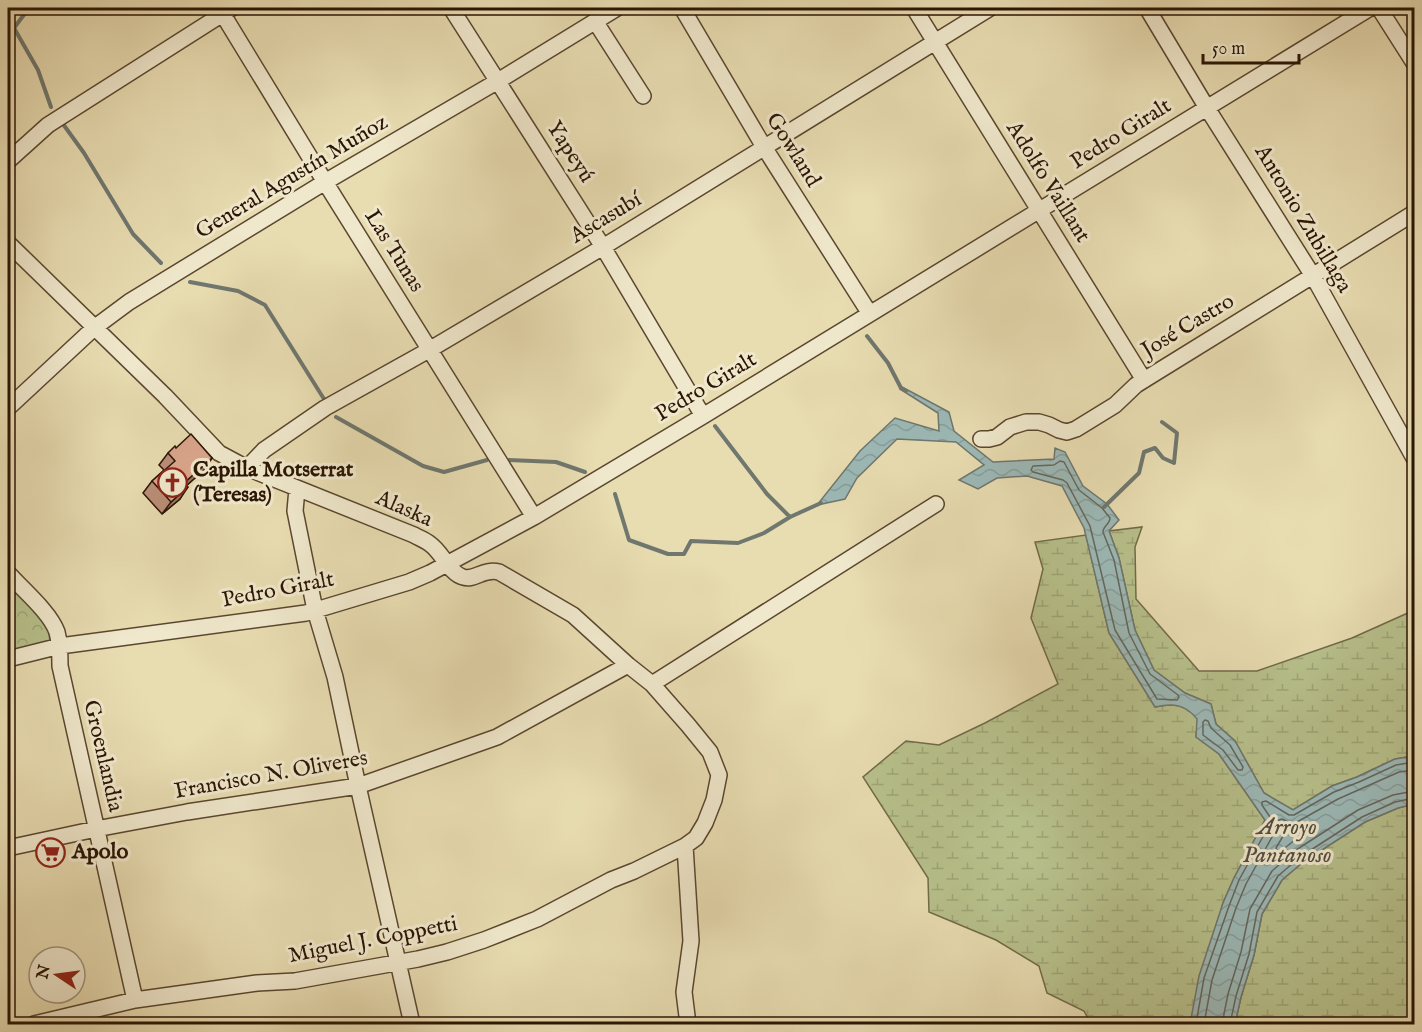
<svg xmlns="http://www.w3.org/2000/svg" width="1422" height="1032" viewBox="0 0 1422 1032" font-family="'IM FELL English',serif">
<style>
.wetland{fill:url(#wetland-marsh);stroke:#716a48;stroke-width:1.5}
.park{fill:url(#park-crowns);stroke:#716a48;stroke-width:1.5}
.water{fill:url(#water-waves);stroke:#6f776f;stroke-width:1.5}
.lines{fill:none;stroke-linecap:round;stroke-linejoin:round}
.shore{stroke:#64675e;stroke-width:1.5}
.stream{stroke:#6f776f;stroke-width:4}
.minor-casing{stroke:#5a472f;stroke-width:18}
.minor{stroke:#f0e8cc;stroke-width:15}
.wall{fill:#bb8e78;stroke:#2b1504;stroke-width:1.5}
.shaded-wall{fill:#997462;stroke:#2b1504;stroke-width:1.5}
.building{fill:#daa58c;stroke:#2b1504;stroke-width:1.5}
.labels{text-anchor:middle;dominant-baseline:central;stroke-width:6;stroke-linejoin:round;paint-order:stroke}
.street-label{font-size:22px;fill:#2b1504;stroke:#f0e8cc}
.poi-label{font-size:22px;font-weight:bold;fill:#2b1504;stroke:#f0e8cc;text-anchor:start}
.water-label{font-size:24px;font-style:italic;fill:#534e43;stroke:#f0e8cc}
</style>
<defs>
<pattern id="wetland-marsh" width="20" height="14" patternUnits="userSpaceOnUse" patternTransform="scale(1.5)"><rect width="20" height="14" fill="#b7c08b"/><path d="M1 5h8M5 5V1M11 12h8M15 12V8" fill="none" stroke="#9ea476"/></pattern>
<pattern id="park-crowns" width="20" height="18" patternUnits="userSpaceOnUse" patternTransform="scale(1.5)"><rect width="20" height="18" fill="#b7c08b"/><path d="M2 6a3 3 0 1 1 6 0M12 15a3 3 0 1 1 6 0" fill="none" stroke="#9ea476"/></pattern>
<pattern id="water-waves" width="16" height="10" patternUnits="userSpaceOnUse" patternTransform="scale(1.5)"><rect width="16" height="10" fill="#9cb9b7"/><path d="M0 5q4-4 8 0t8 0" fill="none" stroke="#879e9c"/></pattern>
</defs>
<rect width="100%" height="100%" fill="#e8dcb1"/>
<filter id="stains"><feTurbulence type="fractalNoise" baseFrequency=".00333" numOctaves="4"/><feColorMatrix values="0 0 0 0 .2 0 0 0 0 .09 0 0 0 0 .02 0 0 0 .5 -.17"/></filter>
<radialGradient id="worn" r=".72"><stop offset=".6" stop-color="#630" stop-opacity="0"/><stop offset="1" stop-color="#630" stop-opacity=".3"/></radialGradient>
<path class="wetland" d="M1142,527L1135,547L1136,599L1199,671H1257L1352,638L1410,612L1414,609V656L1412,678L1414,682V756L1395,759L1357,777L1332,786L1293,810L1264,793L1235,741L1216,724L1211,704L1185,693L1154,670L1135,630L1119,558L1109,531Z
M1086,535L1109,633L1155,707C1173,703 1185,704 1198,719L1196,737L1219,754L1265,820L1234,878L1223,903L1190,1024H1091L1084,1011L1047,993L1039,966L996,940L929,912L928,878L863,777L906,741L939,745L985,723L1058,684L1031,618L1043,569L1035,542Z
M1414,804V1024H1235L1241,997L1254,955L1262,914L1282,880L1303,862L1365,822L1398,808Z"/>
<path class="park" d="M8,582C20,595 58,626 48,645L8,655Z"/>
<path class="water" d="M902,387L949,412L954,431L993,462L1054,459L1055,448L1065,452L1083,486L1107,504L1119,520L1109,531L1119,558L1135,630L1154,670L1185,693L1211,704L1216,724L1235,741L1264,793L1293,810L1332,786L1357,777L1395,759L1414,756V804L1398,808L1365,822L1303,862L1282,880L1262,914L1254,955L1241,997L1235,1024H1190L1199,976L1223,903L1234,878L1265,820L1219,754L1196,737L1197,719C1185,704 1173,703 1155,707L1109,633L1084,528L1062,486L1027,476L997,478L978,489L959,480L984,465L956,442L897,439L857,478L845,499L817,505L860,451L895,418L939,431L938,413L900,389Z"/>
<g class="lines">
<path class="shore" d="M1060,461L1064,462L1079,490L1102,508L1110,518C1110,524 1103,526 1103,532L1114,560L1129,633L1150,674L1178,695L1179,697L1177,700L1157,699L1115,630L1090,526L1067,483L1063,480L1033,472L1031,470L1033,466L1054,465Z
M1205,720L1208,721L1211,728L1230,745L1243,767L1242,770H1238L1223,750L1203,735V722Z
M1286,831H1299L1301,835L1281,851L1278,852L1276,848Z
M1196,1024L1204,978L1229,906L1239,880L1271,822L1270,817L1262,805V802L1266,801L1289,815H1294L1334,792L1359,782L1396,765L1414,762
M1204,1024L1212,980L1236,908L1246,884L1277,828L1279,820L1282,819L1290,823L1297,822L1338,799L1399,772L1414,770
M1222,1024L1228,994L1241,952L1250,909L1272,871L1296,850L1358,810L1393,795L1414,791
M1230,1024L1236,996L1249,954L1257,912L1278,876L1300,857L1362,817L1395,802L1414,798"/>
<path class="stream" d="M11,8L13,28
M29,8L14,28L38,70L51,107
M63,124L84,153L133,234L161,263
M190,282L238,291L265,305L324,399
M867,336L888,363L901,388L906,391
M336,417L423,466L444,472L487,460
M715,426L767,494L790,517
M509,460L556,462L585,472
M615,494L629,540L668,554H684L691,541L738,543L764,533L790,517L821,503
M1104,507L1139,473L1144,452L1155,448L1163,458L1174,463L1177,433L1162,422"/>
<defs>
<path id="minor" d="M219,8L325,182L534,517
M451,8L603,247L703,416
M682,8L764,147L870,314
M914,8L1144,380
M1147,8L1207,108L1313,276L1414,458
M1379,8L1414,63
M595,21L643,96
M8,161L48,125L232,8
M8,243L165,396L219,453L247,468L414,535C419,538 425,540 430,544C442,552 450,574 463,577C475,581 483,568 499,572L573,615L628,665L652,684L688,725L710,752L719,775L714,800L705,823L696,838L685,846L634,871L611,880L537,919L484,940L447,952L418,959L295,981L257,983L135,1000L34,1024
M8,408L94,328L129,302L325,182L498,81L617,8
M981,439H989L997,437L1010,427L1026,422H1039L1049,425L1059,430L1067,432L1076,429L1115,405L1136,385L1144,380L1414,213
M247,468L264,450L325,408L429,350L603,247L990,8
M297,489L295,511L315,610L335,677L358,786L412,1024
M8,573C22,589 50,612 57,632C60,643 60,654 60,666L135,1000
M8,659L60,646L306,613L409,582L430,573L534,517L703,416L1370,8
M652,684L936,504
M685,846L691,941L684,992L688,1024
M8,848L96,829L187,812L358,786L497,737L628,665"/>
</defs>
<use href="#minor" class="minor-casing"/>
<use href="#minor" class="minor"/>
</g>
<path class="wall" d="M176,448L212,458L204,470L187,485L180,499L162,514L143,493L152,481L164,470L159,465L168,453Z"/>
<path class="shaded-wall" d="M212,458L204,470L176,495L184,483Z
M188,487L180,499L162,514L171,502Z"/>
<path class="building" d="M191,434L212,458L184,483L188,487L171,502L152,481L175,461L168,453L175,446L176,448Z"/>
<defs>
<symbol id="church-ring" viewBox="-11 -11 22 22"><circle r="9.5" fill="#f0e8cc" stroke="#8f2418" stroke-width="1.5"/><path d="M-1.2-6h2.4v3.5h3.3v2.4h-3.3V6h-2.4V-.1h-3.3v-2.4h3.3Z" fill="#8f2418"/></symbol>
<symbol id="supermarket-ring" viewBox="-11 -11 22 22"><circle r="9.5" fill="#f0e8cc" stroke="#8f2418" stroke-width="1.5"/><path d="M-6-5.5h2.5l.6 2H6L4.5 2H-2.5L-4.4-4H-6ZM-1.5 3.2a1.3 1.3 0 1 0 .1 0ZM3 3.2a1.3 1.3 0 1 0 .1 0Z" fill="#8f2418"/></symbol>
</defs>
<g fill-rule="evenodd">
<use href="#church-ring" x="156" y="466" width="33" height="33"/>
<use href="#supermarket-ring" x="34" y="836" width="33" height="33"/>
</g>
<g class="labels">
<g class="street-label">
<text transform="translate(1121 134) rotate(-32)">Pedro Giralt</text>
<text transform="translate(793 150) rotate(58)">Gowland</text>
<text transform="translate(570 152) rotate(57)">Yapeyú</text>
<text transform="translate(292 177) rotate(-31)">General Agustín Muñoz</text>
<text transform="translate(1048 182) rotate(58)">Adolfo Vaillant</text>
<text transform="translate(606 218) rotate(-31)">Ascasubí</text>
<text transform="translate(1303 219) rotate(59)">Antonio Zubillaga</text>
<text transform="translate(394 251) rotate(58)">Las Tunas</text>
<text transform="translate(1188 326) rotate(-31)">José Castro</text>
<text transform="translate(706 387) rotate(-31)">Pedro Giralt</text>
<text transform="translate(404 509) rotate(24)">Alaska</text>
<text transform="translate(278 590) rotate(-11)">Pedro Giralt</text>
<text transform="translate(103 756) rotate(77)">Groenlandia</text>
<text transform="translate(271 775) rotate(-10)">Francisco N. Oliveres</text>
<text transform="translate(373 940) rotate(-11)">Miguel J. Coppetti</text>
</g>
<g class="poi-label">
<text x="193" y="470">Capilla Motserrat<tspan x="193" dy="25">(Teresas)</tspan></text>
<text x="72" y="852">Apolo</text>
</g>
<g class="water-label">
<text x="1287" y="827">Arroyo<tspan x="1287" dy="28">Pantanoso</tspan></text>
</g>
</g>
<rect width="1422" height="1032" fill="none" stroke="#e8dcb1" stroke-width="30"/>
<rect x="9" y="9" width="1404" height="1014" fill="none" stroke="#2b1504" stroke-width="3"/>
<rect x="15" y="15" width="1392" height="1002" fill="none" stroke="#2b1504" stroke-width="1.5"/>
<g transform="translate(57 975) rotate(283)"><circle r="28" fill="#f0e8cc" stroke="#a1947c" stroke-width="1.5"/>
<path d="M0-4.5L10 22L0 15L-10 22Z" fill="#8f2418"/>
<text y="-9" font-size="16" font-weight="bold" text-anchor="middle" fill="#2b1504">N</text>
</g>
<path d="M1203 54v9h96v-9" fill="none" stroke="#2b1504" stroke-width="3"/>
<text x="1212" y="54" font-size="18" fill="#2b1504" stroke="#f0e8cc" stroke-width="4.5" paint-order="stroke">50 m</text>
<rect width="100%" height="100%" filter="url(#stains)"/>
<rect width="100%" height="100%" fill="url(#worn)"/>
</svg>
